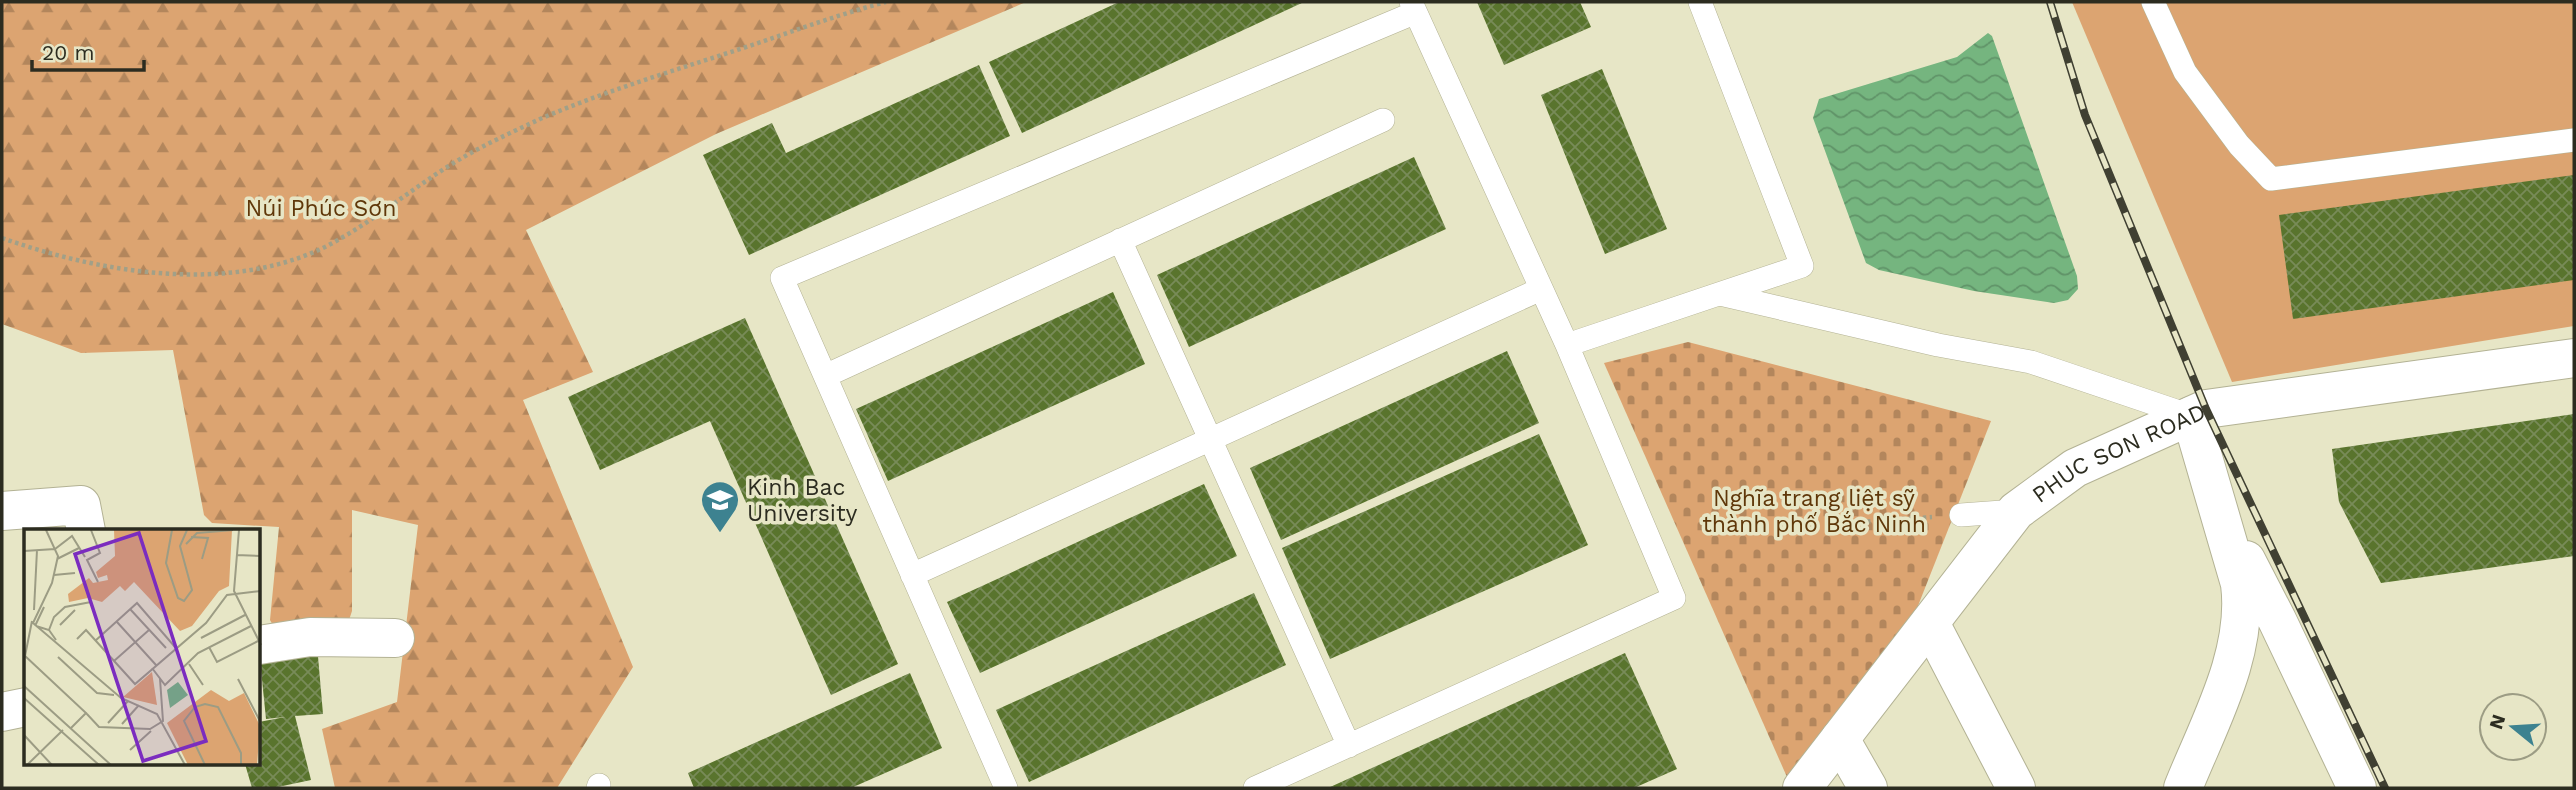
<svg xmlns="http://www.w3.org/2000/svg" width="2576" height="790" viewBox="0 0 2576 790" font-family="'Work Sans',sans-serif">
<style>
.forest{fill:url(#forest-firs)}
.cemetery{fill:url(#cemetery-stones)}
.park{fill:#dca471}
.water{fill:url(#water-waves)}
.building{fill:url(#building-cross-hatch)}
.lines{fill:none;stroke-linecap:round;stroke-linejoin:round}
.service-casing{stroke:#b3b294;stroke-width:24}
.minor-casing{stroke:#b3b294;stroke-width:40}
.tertiary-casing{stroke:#b3b294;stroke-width:40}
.path{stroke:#a1a088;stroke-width:4.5;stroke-dasharray:3.5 3.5;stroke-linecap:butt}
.service{stroke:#fff;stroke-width:23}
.minor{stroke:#fff;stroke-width:38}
.tertiary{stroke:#fff;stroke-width:38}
.rail-casing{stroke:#404032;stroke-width:8}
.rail{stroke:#e7e6c6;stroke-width:5;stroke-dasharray:16;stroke-linecap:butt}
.labels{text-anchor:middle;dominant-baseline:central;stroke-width:7;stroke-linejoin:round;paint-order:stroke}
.park-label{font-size:23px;fill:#5f3709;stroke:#e7e6c6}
.street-label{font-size:23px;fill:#2c2c20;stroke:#e7e6c6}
.poi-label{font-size:23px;fill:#2c2c20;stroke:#e7e6c6;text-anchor:start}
.inset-road{fill:none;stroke:#9c9c84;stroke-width:2}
.view{fill:#7b2cbf;fill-opacity:0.15;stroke:#7b2cbf;stroke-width:3.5}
.inset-edge{fill:none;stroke:#2c2c20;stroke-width:3.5}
</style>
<defs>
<pattern id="forest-firs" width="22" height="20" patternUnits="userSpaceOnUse" patternTransform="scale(1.75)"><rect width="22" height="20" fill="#dca471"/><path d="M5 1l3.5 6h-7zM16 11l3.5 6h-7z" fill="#b3865c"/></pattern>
<pattern id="cemetery-stones" width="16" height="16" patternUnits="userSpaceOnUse" patternTransform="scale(1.75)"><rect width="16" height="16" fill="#dca471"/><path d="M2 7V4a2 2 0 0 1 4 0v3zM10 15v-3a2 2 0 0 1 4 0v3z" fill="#b3865c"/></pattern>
<pattern id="water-waves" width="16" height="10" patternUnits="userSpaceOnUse" patternTransform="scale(1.75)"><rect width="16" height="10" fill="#75b57f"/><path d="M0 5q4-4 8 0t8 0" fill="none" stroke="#609368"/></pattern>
<pattern id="building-cross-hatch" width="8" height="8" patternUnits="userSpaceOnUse" patternTransform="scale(1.75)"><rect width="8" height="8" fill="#59742d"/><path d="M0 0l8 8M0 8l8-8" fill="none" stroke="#788b58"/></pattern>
</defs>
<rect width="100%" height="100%" fill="#e7e6c6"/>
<path class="forest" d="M2,2H1026L716,134L526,230L593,372L523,400L633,667L557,788H335L322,729L397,702L418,525L352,510V611L348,623L275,629L270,620L279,527L212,523L204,515L173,350L81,353L2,324Z"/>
<path class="cemetery" d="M1688,342L1991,421L1910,626L1787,777L1604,363Z"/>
<path class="park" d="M2072,2H2574V326L2232,382Z"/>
<path class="water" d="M1988,33L1992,36L2077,276L2078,289L2068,300L2054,303L1974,291L1879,270L1866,263L1813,118L1819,99L1957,57Z"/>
<path class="building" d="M1119,2H1304L1022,133L989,62Z
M1477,2H1580L1591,27L1504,65Z
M979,65L1010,136L749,255L703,155L772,123L786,153Z
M1602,69L1667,229L1605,254L1541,95Z
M1414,157L1446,229L1189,347L1157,275Z
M2574,175V280L2293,319L2279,215Z
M1113,292L1145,364L888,481L856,409Z
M745,318L898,664L831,695L710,421L600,470L568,397Z
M1507,351L1539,423L1281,540L1250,468Z
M2574,414V556L2381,583L2339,502L2332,449Z
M1539,434L1588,545L1330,659L1282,548Z
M1204,484L1237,556L980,673L947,602Z
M1254,593L1286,665L1029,782L996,710Z
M317,645L323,714L295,716L311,780L273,788H252L245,764H259V722L285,717L266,719L259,650Z
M1625,653L1677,769L1634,788H1328Z
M910,673L942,748L851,788H694L688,773Z"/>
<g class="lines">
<defs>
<path id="service" d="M2153,2L2185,72L2239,145L2271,179L2574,140
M1120,240L1349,746
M1720,294L1938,345L2031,362L2191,416
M1567,345L1802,266L1700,2
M825,376L1383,120
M1961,515L2016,511
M912,575L1541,289
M598,788L599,785
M1006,788L782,278L1414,13
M1255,788L1674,598L1567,345L1411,2"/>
<path id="minor" d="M2,511L81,505L86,531
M2246,560L2277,620L2357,788
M1930,623L2016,788
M259,645L310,637L395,638
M2,712L26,707
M1840,739L1868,788
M2183,788C2208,725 2249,654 2240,584L2191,416"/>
<g id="tertiary">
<path id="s1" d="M1802,788L2016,511L2075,468L2206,409L2574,358"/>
</g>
</defs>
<use href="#service" class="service-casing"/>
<use href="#minor" class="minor-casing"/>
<use href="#tertiary" class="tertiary-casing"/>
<path class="path" d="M2,238C101,273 229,295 327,246C377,220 420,181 469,154C492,141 517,130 540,119C605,91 673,71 740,49C789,33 836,15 886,2
M1846,523L1932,517"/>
<use href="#service" class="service"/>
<use href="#minor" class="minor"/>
<use href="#tertiary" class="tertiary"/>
<defs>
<path id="rail" d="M2050,2L2085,115L2206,409L2385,788"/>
</defs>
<use href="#rail" class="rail-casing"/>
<use href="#rail" class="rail"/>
</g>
<defs>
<symbol id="university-pin" viewBox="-11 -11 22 30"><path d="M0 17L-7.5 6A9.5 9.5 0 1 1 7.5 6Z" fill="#3d8290" stroke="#e7e6c6"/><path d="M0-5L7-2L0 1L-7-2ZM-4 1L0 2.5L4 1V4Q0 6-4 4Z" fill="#fff"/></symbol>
</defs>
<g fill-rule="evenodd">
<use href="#university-pin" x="698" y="478" width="44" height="60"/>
</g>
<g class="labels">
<g class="park-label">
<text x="321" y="208">Núi Phúc Sơn</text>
<text x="1814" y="498">Nghĩa trang liệt sỹ<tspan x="1814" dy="26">thành phố Bắc Ninh</tspan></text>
</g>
<g class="street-label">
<text stroke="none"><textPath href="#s1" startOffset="469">PHUC SON ROAD</textPath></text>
</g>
<g class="poi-label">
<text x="747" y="487">Kinh Bac<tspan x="747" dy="26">University</tspan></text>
</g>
</g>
<g transform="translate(24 529)">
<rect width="236" height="236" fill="#e7e6c6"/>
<path d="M90,1H208L205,57L195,62L168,97L156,102L110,53L101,62L96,57L78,73L64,69L45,73L44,65L65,49L69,54L84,51L83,46L74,49L72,43L91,27Z" fill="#dca471"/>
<path d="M128,143L133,176L99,168Z" fill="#dca471"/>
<path d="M187,161L205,172L220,164L236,197L233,236H164L143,194Z" fill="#dca471"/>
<path d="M154,153L164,166L146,179L143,161Z" fill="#75b57f"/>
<path class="inset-road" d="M22,1L34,27L28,54L9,94L97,169L133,185L161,236M67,1L76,24L63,31L74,53M148,1L142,34L154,69L160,72L168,61L156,17L163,1M215,1L210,62L237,116M167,8L184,9L178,30M162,15L173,4L209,1M0,22L31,20L48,7L61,28M212,26L237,27M33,30L55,19M30,46L51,44M106,80L142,119M10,81L13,21M93,93L132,136M36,96L51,81M11,97L20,78M12,97L25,101L32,111M25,101L30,88L41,78L67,73M177,109L221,86M53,110L62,101L111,155L182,94L203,66L237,62M71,112L113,74L151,118M185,118L193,133L234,112M0,126L62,184L47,199M1,127L8,92M34,128L73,164L90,166M90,132L125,101M165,135L179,156M128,139L141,156L174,124L227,97M214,150L237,194M0,157L87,236M0,169L75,236M62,184L75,198L126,200L139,192L136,150M84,194L104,172M98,195L115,176M0,206L28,236M106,221L127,202M3,236L39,201M181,236L160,192L171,178L181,175L194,178L217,224V236"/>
<path class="view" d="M115,4L182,212L119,232L51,25Z"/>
<rect width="236" height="236" class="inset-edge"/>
</g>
<rect width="2576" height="790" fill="none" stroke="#2c2c20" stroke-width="7"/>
<g transform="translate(2513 727) rotate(288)"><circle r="33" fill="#e7e6c6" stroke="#9c9c84" stroke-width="2"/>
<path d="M0-5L12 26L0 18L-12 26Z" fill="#3d8290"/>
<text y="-10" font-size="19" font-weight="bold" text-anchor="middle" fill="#2c2c20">N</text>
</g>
<path d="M32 60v10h112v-10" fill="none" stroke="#2c2c20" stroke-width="3.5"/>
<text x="42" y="60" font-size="21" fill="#2c2c20" stroke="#e7e6c6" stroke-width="5" paint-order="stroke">20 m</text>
</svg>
